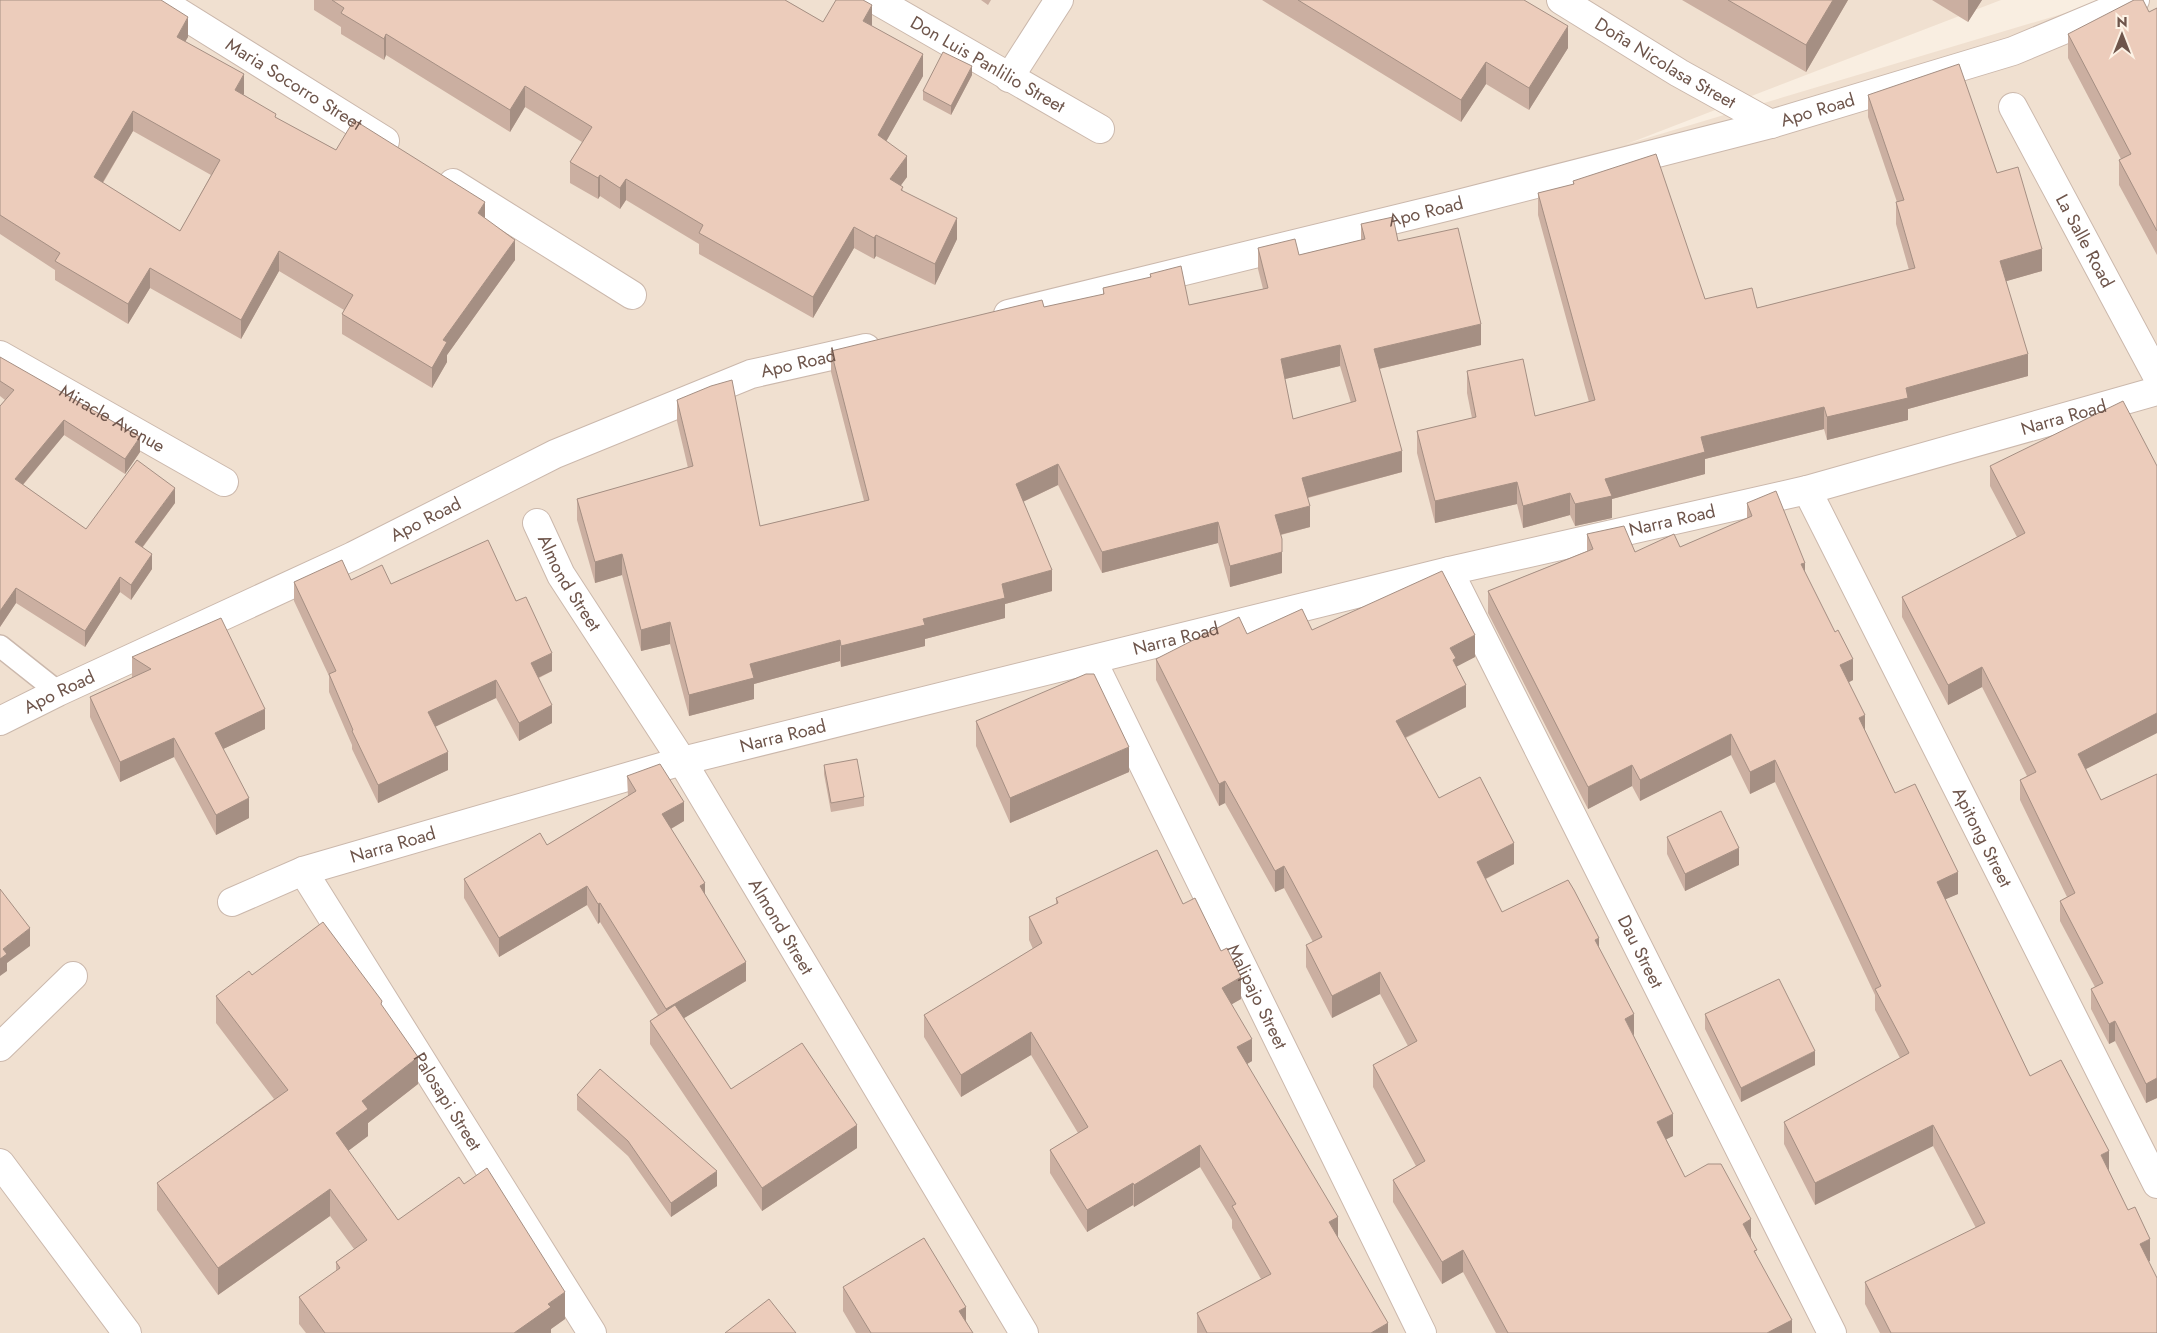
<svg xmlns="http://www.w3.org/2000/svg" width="2157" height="1333" viewBox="0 0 2157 1333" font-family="Jost,sans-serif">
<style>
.residential{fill:#f0e0d0}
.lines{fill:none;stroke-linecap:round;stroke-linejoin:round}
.service-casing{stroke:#cbb8ac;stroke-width:24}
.minor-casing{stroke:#cbb8ac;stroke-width:30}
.tertiary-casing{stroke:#cbb8ac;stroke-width:30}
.service{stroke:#fff;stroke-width:21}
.minor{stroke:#fff;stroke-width:28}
.tertiary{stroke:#fff;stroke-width:28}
.wall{fill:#cbafa1;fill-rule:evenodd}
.shaded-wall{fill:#a58f83}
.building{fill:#ecccbb;stroke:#a58f83;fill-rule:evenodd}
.labels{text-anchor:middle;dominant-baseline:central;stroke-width:4;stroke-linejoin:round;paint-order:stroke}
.street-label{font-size:18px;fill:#6e554b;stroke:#fdf3e6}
</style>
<rect width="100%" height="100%" fill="#f9eee1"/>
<path class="residential" d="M0,0H2001L1627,144L2082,8L2099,0H2157V1333H0Z"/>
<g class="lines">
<defs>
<path id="service" d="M0,646L58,692"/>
<g id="minor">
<path id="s1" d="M159,0L385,141"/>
<path id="s2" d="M876,0L1100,129"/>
<path id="s3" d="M1561,0L1679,73L1771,124"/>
<path d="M1009,78L1059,0"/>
<path id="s4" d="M2013,107L2157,376"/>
<path d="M453,183L632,295"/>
<path id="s5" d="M0,355L224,482"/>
<path id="s6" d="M1807,490L2157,1184"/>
<path id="s7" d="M537,523L561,575L682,761L1024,1333"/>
<path id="s8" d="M1449,571L1832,1333"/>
<path id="s9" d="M1092,660L1422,1333"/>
<path id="s10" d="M303,871L592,1333"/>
<path id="s11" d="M232,902L303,871L682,761L1449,571L1807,490L2157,391"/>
<path d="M0,1047L73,976"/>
<path d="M0,1163L127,1333"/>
</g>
<g id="tertiary">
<path id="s12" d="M1008,314L1450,206L1771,124L2013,51L2135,0"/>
<path id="s13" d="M0,721L58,692L353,556L555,454L751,374L866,348"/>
</g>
</defs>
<use href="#service" class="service-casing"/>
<use href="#minor" class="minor-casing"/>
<use href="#tertiary" class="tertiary-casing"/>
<use href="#service" class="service"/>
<use href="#minor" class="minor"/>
<use href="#tertiary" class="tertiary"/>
</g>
<path class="wall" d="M0,0L188,37L185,41L243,94L276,118L336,150L485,219L515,260L447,355V362L432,388L342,334V314L344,310L279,271L241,339L150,288L128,324L55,280V270L0,234ZM133,131L211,175L180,231L103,183Z
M314,0H785L823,22L872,26L923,76L886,141L907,177L901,185L903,191L957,239L935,285L876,256L874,259L854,248L813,318L699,254V244L626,200L620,209L600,196L598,199L570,183V162L582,142L525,107L510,132L386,55L384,60L341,34V27L314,10Z
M981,0H991L988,5Z
M1262,0H1524L1568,48L1529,110L1486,84L1461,122Z
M1682,0H1848L1806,72Z
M1932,0H1982L1968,22Z
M2157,8V255L2119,185V160L2121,159L2068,58V34L2149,12Z
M972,75L951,115L923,100V91Z
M1868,95L1997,173L2042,271L2006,281L2028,376L1908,409V420L1827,440L1824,429L1705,459V474L1612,499V518L1575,526L1570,515L1523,528L1517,504L1435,523L1417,453V431L1472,418L1467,393V371L1535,416L1589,402L1538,215V193L1573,185V181L1705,299L1757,308L1909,270L1896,224V202H1897L1868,117Z
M1361,224L1398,241L1481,345L1379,369L1402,472L1308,498L1310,527L1281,535L1282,573L1230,587L1218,543L1102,573L1058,485L1023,502L1052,591L1005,604V618L925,639V646L841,667L840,661L754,684V699L689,716L670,644L641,651L622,575L595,583L577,520V499L688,468L677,421V400L760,526L864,501L831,372V351L1103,295V288L1150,278V274L1189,305L1263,289L1258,269V248L1299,255L1361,240ZM1340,366L1351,403L1293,419L1285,379Z
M0,357L140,452L125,474L64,435L23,485L86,529L175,503L143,547L152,569L131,600L120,592L85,647L16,603L0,627V406L5,400L0,396Z
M1990,466H2157V733L2086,769L2101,800L2157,774V1098L2146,1103L2115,1041L2109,1044L2091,1009V989L2095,987L2060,921V901L2067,897L2020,800V780L2027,776L1982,687L1948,705L1902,617V597L2017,537L1990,486Z
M1747,503L1805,572L1853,680L1849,682L1865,732L1895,793L1958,894L1945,899L2030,1076L2109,1171L2150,1261H2148L2157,1333H1880L1865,1304V1282L1976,1228L1933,1146L1815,1205L1784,1144V1122L1900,1058L1875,1010V995L1775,782L1750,794L1731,755L1640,801L1632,786L1588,809L1488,613V591L1587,551V534L1635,552L1680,547L1747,519Z
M351,580L391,584L516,601L552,671L539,678L552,723L519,741L496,698L435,727L448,770L378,803L352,749V745L329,692V676L294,601V582Z
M1312,630L1475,657L1456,666L1466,707L1406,738L1439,798L1514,864L1486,879L1502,912L1599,947L1673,1136L1666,1139L1685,1177L1751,1238L1757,1257L1792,1333H1496L1463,1272L1442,1284L1393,1202V1180L1416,1166L1373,1087V1065L1408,1046L1380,994L1332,1018L1306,967V945L1313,942L1284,888L1275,892L1225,803L1219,806L1156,680V659L1247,634Z
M132,657L265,729L223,749L249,818L216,835L174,757L120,782L90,717V697L133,677H132Z
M976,721L1129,772L1010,823L976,746Z
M824,765L864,797V806L831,812L824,774Z
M627,776L684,821L671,829L705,895L746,981L684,1018L731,1089L857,1148L762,1211L650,1044V1021L658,1015L600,922L598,924L587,905L499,957L464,898V879L547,845L628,796Z
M1667,837L1739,865L1685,891L1667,854Z
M1056,898L1183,904L1241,999L1231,1004L1252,1061L1247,1064L1388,1333H1197V1313L1261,1279L1232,1228V1220L1200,1167L1134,1207L1133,1205L1087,1232L1050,1173V1150L1078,1133L1031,1055L961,1097L924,1037V1015L1033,949L1029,940V917L1056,904Z
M252,975L382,1006L418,1084L368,1123V1136L348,1151L398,1220L565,1319L551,1329V1333H306L299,1324V1297L336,1272V1262L354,1249L330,1216L218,1295L157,1210V1183L274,1099L216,1023V996Z
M1705,1014L1815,1065L1741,1102L1705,1029Z
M577,1095L717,1186L671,1217L628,1156L577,1110Z
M843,1287L966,1321L973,1333H856L843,1311Z"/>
<path class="shaded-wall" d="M1833,0H1848L1806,72V45Z
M1968,0H1982L1968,22Z
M872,5V26L863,21Z
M188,17V37L177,56V37Z
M1568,26V48L1529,110V88Z
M386,34V55L384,60V39Z
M923,54V76L878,156V135Z
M1486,62V84L1461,122V100Z
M972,66V75L951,115V106Z
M244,74V94L235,109V90Z
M525,86V107L510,132V110Z
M133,111V131L94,197V177Z
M907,156V177L890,200V179Z
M600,175V196L598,199V178Z
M626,179V200L620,209V188Z
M485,202V222L478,213Z
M957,218V239L935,285V264Z
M854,227V248L813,318V297Z
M876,235V256L874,259V238Z
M515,240V260L447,355V362L432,388V368L443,340Z
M2042,249V271L2000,283V261Z
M279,251V271L241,339V320Z
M150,268V288L128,324V304Z
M1481,324V345L1374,370V349Z
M1340,345V366L1281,380V359Z
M2028,354V376L1908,409V420L1827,440V417L1906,388Z
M1824,407V429L1705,459V474L1612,499V518L1575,526V504L1605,479L1701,437Z
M64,420V435L15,494V479Z
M140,437V452L125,474V459Z
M1402,451V472L1302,499V478Z
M1058,464V485L1016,505V484Z
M1517,482V504L1435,523V501Z
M175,488V503L135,557V542Z
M1570,493V515L1523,528V506Z
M1310,506V527L1275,536V515Z
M1218,522V543L1102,573V552Z
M1282,552V573L1230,587V566Z
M152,554V569L131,600V585Z
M622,554V575L595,583V562Z
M1805,563V584L1801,564Z
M1052,570V591L1005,604V618L925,639V646L841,667V646L923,619L1002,584Z
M120,577V592L85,647V631Z
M16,588V603L0,627V611Z
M670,622V644L641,651V630Z
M1475,635V657L1456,667V680L1450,648Z
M840,640V661L754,684V699L689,716V695L750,664Z
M552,653V671L531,681V663Z
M1853,659V680L1840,687V665Z
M1982,667V687L1948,705V685Z
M496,680V698L428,730V712Z
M1466,685V707L1396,742V721Z
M552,705V723L519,741V723Z
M265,709V729L215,753V733Z
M2157,713V733L2078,773V754Z
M1865,715V737L1859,718Z
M1731,734V755L1640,801V780Z
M174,738V757L120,782V762Z
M1129,747V772L1010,823V798Z
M448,752V770L378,803V785Z
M1775,760V782L1750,794V772Z
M1632,765V786L1588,809V787Z
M1225,781V803L1219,806V784Z
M249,798V818L216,835V815Z
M684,802V821L662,834V814Z
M1514,843V864L1477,883V862Z
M1739,848V865L1685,891V874Z
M1284,866V888L1275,892V871Z
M1958,872V894L1937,903V882Z
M705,883V902L700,886Z
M587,886V905L499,957V938Z
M600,903V922L598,924V904Z
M30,928V946L7,963V971L0,976V959L3,949Z
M1599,938V960L1595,940Z
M746,962V981L666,1029V1009Z
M1380,972V994L1332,1018V996Z
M1241,977V999L1222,1010V988Z
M1634,1014V1036L1625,1019Z
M2115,1021V1041L2109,1044V1024Z
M1031,1032V1055L961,1097V1075Z
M1252,1039V1061L1237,1070V1047Z
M1815,1051V1065L1741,1102V1088Z
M418,1057V1084L368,1123V1136L336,1160V1133L362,1101Z
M2157,1078V1098L2146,1103V1084Z
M1673,1114V1136L1657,1144V1122Z
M857,1125V1148L762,1211V1188Z
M1933,1125V1146L1815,1205V1183Z
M1200,1145V1167L1134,1207V1185Z
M2109,1151V1173L2101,1155Z
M717,1171V1186L671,1217V1203Z
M1133,1183V1205L1087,1232V1210Z
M330,1189V1216L218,1295V1268Z
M1338,1217V1239L1329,1222Z
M1751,1219V1241L1743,1224Z
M2150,1239V1261L2140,1266V1244Z
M1463,1250V1272L1442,1284V1262Z
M565,1292V1319L551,1329V1333H514L548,1304Z
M966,1307V1330L959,1311Z
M1792,1320V1333H1767Z
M1388,1323V1333H1371Z"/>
<path class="building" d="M0,0H161L188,17L177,37L244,74L235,90L276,114L275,117L336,150L354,120L485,202L478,213L515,240L443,340L447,342L432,368L342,314L353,295L279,251L241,320L150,268L128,304L55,261L60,253L0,215ZM133,111L220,160L180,231L94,177Z
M332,0H785L823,22L836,0H863L872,5L863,21L923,54L878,135L907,156L890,179L903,187L901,190L957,218L935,264L876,235L874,238L854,227L813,297L699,233L703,225L626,179L620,188L600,175L598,178L570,162L592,127L525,86L510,110L386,34L384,39L341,13L344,8Z
M1298,0H1524L1568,26L1529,88L1486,62L1461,100Z
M1728,0H1833L1806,45Z
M2134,0H2143L2149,12L2157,8V231L2119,160L2131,154L2068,34Z
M943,52L972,66L951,106L923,91Z
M1959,64L1997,173L2018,167L2042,249L2000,261L2028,354L1906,388L1908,398L1827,417L1824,407L1701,437L1705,452L1605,479L1612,496L1575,504L1570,493L1523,506L1517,482L1435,501L1417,431L1476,417L1467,371L1523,359L1535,416L1595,400L1538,193L1574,184L1573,181L1656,154L1705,299L1752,288L1757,308L1915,268L1896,202L1904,200L1868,95Z
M1393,217L1398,241L1458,228L1481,324L1374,349L1402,451L1302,478L1310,506L1275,515L1282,539V552L1230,566L1218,522L1102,552L1058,464L1016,484L1052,570L1002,584L1005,598L923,619L925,625L841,646L840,640L750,664L754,678L689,695L670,622L641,630L622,554L595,562L577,499L693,466L677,400L711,386L732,380L760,526L869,500L831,351L1042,300L1044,307L1104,294L1103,288L1151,277L1150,274L1181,266L1189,305L1268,288L1258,248L1295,239L1299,255L1365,239L1361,224ZM1340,345L1356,401L1293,419L1281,359Z
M0,357L140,437L125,459L64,420L15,479L86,529L137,460L175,488L135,542L152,554L131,585L120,577L85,631L16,588L0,611V406L14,390L0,381Z
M2123,401L2157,466V713L2078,754L2101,800L2157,774V1078L2146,1084L2115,1021L2109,1024L2091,989L2103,983L2060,901L2075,893L2020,780L2036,772L1982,667L1948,685L1902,597L2025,533L1990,466Z
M1776,491L1805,563L1801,564L1835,632L1838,630L1853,659L1840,665L1865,715L1859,718L1895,793L1915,784L1958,872L1937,882L2030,1076L2061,1060L2109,1151L2101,1155L2128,1210L2135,1207L2150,1239L2140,1244L2157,1278V1333H1891L1865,1282L1985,1223L1933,1125L1815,1183L1784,1122L1909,1053L1875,989L1881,986L1775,760L1750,772L1731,734L1640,780L1632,765L1588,787L1488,591L1593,549L1587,534L1624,526L1635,552L1674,534L1680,547L1752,516L1747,503Z
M488,540L516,601L526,597L552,653L531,663L552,705L519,723L496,680L428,712L448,752L378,785L352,731L353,730L329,674L336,671L294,582L342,560L351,580L382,565L391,584Z
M1442,571L1475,635L1450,648L1456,658L1453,660L1466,685L1396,721L1439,798L1480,777L1514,843L1477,862L1502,912L1568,880L1574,890L1599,938L1595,940L1634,1014L1625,1019L1673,1114L1657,1122L1685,1177L1708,1164H1721L1751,1219L1743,1224L1757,1250L1754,1251L1792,1320L1767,1333H1508L1463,1250L1442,1262L1393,1180L1425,1161L1373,1065L1417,1041L1380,972L1332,996L1306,945L1322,937L1284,866L1275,871L1225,781L1219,784L1156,659L1239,617L1247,634L1302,609L1312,630Z
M221,618L265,709L215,733L249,798L216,815L174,738L120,762L90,697L151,669L132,657Z
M1086,674H1094L1129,747L1010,798L976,721Z
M857,759L864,797L831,803L824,765Z
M660,764L684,802L662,814L705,883L700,886L746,962L666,1009L600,903L598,904L587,886L499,938L464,879L540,833L547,845L636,791L627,776Z
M1721,811L1739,848L1685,874L1667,837Z
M1157,850L1183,904L1195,898L1221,951L1227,948L1241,977L1222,988L1252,1039L1237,1047L1338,1217L1329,1222L1388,1323L1371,1333H1207L1197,1313L1271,1274L1232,1206L1236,1204L1200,1145L1134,1185L1133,1183L1087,1210L1050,1150L1088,1127L1031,1032L961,1075L924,1015L1042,943L1029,917L1058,903L1056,898Z
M0,889L30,928L3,949L7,954L0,959Z
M323,922L382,1001L381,1004L418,1057L362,1101L368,1109L336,1133L398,1220L459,1177L464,1184L487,1168L565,1292L548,1304L551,1307L514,1333H325L299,1297L340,1268L336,1262L367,1240L330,1189L218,1268L157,1183L288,1090L216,996L249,971L252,975Z
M1779,979L1815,1051L1741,1088L1705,1014Z
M675,1005L731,1089L802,1043L857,1125L762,1188L650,1021Z
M600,1069L717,1171L671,1203L628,1141L577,1095Z
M924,1238L966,1307L959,1311L973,1333H871L843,1287Z
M769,1299L796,1333H725Z"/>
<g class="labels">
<g class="street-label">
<text stroke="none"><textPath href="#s3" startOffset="122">Doña Nicolasa Street</textPath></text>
<text stroke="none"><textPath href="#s2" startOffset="129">Don Luis Panlilio Street</textPath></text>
<text stroke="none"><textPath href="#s1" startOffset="159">Maria Socorro Street</textPath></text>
<text stroke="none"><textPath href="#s12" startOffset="835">Apo Road</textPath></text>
<text stroke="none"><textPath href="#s12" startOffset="430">Apo Road</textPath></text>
<text stroke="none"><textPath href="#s4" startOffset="152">La Salle Road</textPath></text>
<text stroke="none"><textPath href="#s13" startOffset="876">Apo Road</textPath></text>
<text stroke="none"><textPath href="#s11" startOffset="1896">Narra Road</textPath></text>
<text stroke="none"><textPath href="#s5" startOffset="129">Miracle Avenue</textPath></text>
<text stroke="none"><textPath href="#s13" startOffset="471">Apo Road</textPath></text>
<text stroke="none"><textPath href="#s11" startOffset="1491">Narra Road</textPath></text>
<text stroke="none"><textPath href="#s7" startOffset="68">Almond Street</textPath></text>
<text stroke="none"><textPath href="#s11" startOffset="981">Narra Road</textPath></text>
<text stroke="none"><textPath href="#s13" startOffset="66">Apo Road</textPath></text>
<text stroke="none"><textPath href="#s11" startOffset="576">Narra Road</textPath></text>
<text stroke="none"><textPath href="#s6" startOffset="389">Apitong Street</textPath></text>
<text stroke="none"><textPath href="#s11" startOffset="171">Narra Road</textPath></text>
<text stroke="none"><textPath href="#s7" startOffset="472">Almond Street</textPath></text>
<text stroke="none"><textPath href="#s8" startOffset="426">Dau Street</textPath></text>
<text stroke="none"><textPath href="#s9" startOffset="375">Malipajo Street</textPath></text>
<text stroke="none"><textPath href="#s10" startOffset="272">Palosapi Street</textPath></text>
</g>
</g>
<g transform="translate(2122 35)" stroke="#fdf3e6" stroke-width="4" paint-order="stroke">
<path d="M0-4L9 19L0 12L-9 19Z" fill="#6e554b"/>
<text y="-8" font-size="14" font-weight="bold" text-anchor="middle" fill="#6e554b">N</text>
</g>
</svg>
